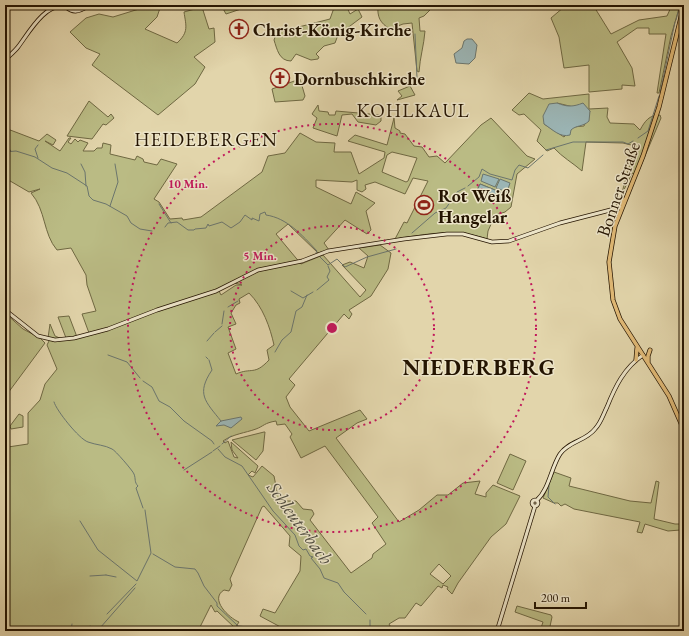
<svg xmlns="http://www.w3.org/2000/svg" width="689" height="636" viewBox="0 0 689 636" font-family="'EB Garamond',serif">
<style>
.green{fill:#babb84;stroke:#6f6842;fill-rule:evenodd}
.water{fill:#9bb5b5;stroke:#6b756d}
.lines{fill:none;stroke-linecap:round;stroke-linejoin:round}
.stream{stroke:#6b756d;stroke-width:1}
.secondary-casing{stroke:#241401;stroke-width:4.5}
.primary-casing{stroke:#241401;stroke-width:5}
.secondary{stroke:#ece4c8;stroke-width:3}
.primary{stroke:#e1ba76;stroke-width:3.5}
.ring{fill:none;stroke:#c2185b;stroke-width:2;stroke-dasharray:2 4}
.labels{text-anchor:middle;dominant-baseline:central;stroke-width:3;stroke-linejoin:round;paint-order:stroke}
.poi-label{font-size:18px;font-weight:bold;fill:#241401;stroke:#ece4c8;text-anchor:start}
.street-label{font-size:18px;fill:#241401;stroke:#ece4c8}
.neighbourhood-label{font-size:19px;letter-spacing:1px;fill:#241401;stroke:#ece4c8}
.water-label{font-size:19px;font-style:italic;fill:#4e4c40;stroke:#ece4c8}
.district-label{font-size:22px;font-weight:bold;letter-spacing:1px;fill:#241401;stroke:#ece4c8}
.centre{fill:#c2185b;stroke:#ece4c8;stroke-width:2}
.ring-label{font-size:12px;text-anchor:middle;font-weight:bold;fill:#c2185b;stroke:#ece4c8;stroke-width:3;stroke-linejoin:round;paint-order:stroke}
</style>
<rect width="100%" height="100%" fill="#e2d5ab"/>
<filter id="stains"><feTurbulence type="fractalNoise" baseFrequency=".005" numOctaves="4"/><feColorMatrix values="0 0 0 0 .2 0 0 0 0 .09 0 0 0 0 .02 0 0 0 .5 -.17"/></filter>
<radialGradient id="worn" r=".72"><stop offset=".6" stop-color="#630" stop-opacity="0"/><stop offset="1" stop-color="#630" stop-opacity=".3"/></radialGradient>
<path class="green" d="M221,5H239L241,9L226,14Z
M335,5H346L350,14L358,9L362,17L338,35L335,43L324,46L316,54L319,57L318,59L311,60L296,54L291,61C279,61 277,49 274,40L279,27L283,31L330,19Z
M378,5H435L424,16L419,18L420,31H425C424,45 420,57 419,72L417,71L412,23L403,24L390,29C380,23 377,17 378,5Z
M563,5H593L611,34L639,20L667,16L672,5H680L671,36L659,93H657L666,34H649V28H637L617,42L632,68L635,86L622,85V89L589,92V65L564,68L559,37L551,18L564,7Z
M202,7L209,29L214,28L215,42L194,57L205,67L195,84L158,115L92,65L100,54L86,48L70,32L86,18L99,14L113,17L139,9L160,8L157,17L145,29L177,43C189,32 186,26 184,12Z
M300,79L305,96L303,100L275,102L272,89Z
M410,86L415,95L397,100L402,96L398,91Z
M529,93L543,99L589,94V109L608,108L607,117L610,123L634,124L640,130C645,121 649,115 660,115L661,118L637,175L632,173L621,196L635,146L623,143L586,142L582,171C573,163 562,157 554,148L547,151L537,141L541,130L524,114L519,115L512,110ZM557,103L590,111L584,126L573,127L564,137L544,124Z
M89,101L108,117L111,114L114,118L106,125L103,124L92,139L67,136Z
M318,105L319,111L328,112L329,115H335L336,111L381,115V121L376,125L358,122L352,114L342,115L337,136L313,128L317,118L312,114Z
M394,118L395,128L400,131V133L405,134L414,146L422,147L429,157L437,156L445,163L481,125L491,118L527,156L535,159L517,174L511,207L505,212L489,217L492,222L488,231L487,239C454,228 428,234 395,239L404,222L407,223L428,181L413,178L405,194L375,182L365,185L366,189L362,192L357,190V180L352,182L316,180V187L351,204L356,192L375,203L366,211L371,230L367,234L345,220L324,243L329,250L318,253L288,224L276,234L301,264L323,255L360,297L366,290L342,265L350,262L364,268L368,256L359,248L380,245L391,253L388,269L371,296L349,310L352,314L349,319L344,314L289,379L295,385L286,397L290,407L309,431L360,410L367,419L357,423L336,438L399,522L419,510L437,495H448L463,483L480,481L475,494L486,497V493L493,485L520,496L506,524L491,537L458,583L452,594L447,589L448,587L443,585L442,588L438,586L421,606L416,603L405,618H399L389,624L393,631H288L260,616L263,609L275,613L300,571L301,556L289,546L290,536L264,506L262,507L230,579L232,585L229,591L224,590C209,599 229,618 239,622L235,628L217,611L215,612L211,605L198,631H30L28,628L23,631H5V441L8,447L28,444V413L40,400L45,384L57,369L47,345L50,339L48,338L50,324L55,336L62,339L66,338L58,317L69,316L77,337L89,333L82,314L96,311L87,285L86,275L71,248L57,250C43,234 46,210 31,193L40,189L29,192L5,178V128L39,141L47,134L56,140L53,145L45,141L60,151L69,138H71L68,142L71,144L75,139L78,142L80,140L88,143L83,151H94L97,148H102L103,143L111,145L110,154L135,160L137,156L143,159L144,162L157,165L161,159L177,164L154,199L159,202L170,219L182,218L183,220L201,217L262,172L268,156L285,153L300,133L316,142L335,143L334,152H351L359,174L384,158L385,152L348,141L355,135L387,145ZM392,152L417,158L408,181L406,182L382,172L387,155ZM480,184L505,194L503,202L477,190ZM231,282L242,285H236L221,295L218,289ZM249,293C263,307 270,327 274,345L267,350L269,360C254,376 252,367 236,374L228,353L236,349L228,327L236,324L231,313L236,305L240,303L239,299ZM276,421L277,425L285,424L292,434L290,437L301,458L325,446L378,517L372,523L386,544L373,554L372,558L351,573L310,520L314,514L312,510L303,509L296,501H285L277,491L274,476L262,466L253,477L248,475L252,471L255,473L258,466L231,442L232,450L238,458L234,457L228,441L225,443L223,441C233,434 245,433 256,429C264,426 264,423 276,421ZM439,564L451,576L443,584L430,574Z
M5,313L23,329L40,338L45,343L5,397Z
M19,414L23,416V427L11,429L10,426Z
M264,432H265L263,451L256,460L232,440Z
M510,454L526,461L513,490L497,483Z
M554,472L571,478L569,486L630,501L651,503L656,481L659,482L654,519L675,524H684V527H680V530L668,531L645,524L642,533L637,532L640,522L574,509L565,504L561,506L558,503H554L543,498Z
M517,606L551,615L552,617L549,631H540L543,622L515,612Z"/>
<path class="water" d="M467,39H472L477,45L475,58L469,64L456,63L454,54L462,48L464,41Z
M557,103C567,107 573,107 583,103L590,111L589,121C583,127 576,125 571,130L570,135C560,138 552,129 544,124L543,116L549,104Z
M483,174L499,179L495,187L481,181Z
M500,179L510,183L507,192L496,188Z
M480,184L505,194L503,202L477,191Z
M241,417L242,419L231,428L224,425L216,426L221,421Z"/>
<g class="lines">
<path class="stream" d="M676,20L680,5
M415,34L417,78
M660,93L675,22
M638,138L648,131L659,96
M5,144L11,151
M38,145L35,149L38,158
M546,150L573,142H623L628,144L633,141
M5,152L16,151L35,157L52,168L67,173L87,186L89,196L93,200L106,204L127,216L131,223L140,229L152,231
M81,164L85,172L86,186
M468,186L479,177L482,169L490,174L512,180L515,170L519,165L528,168L543,155
M159,204L171,223
M110,206L118,182L115,164
M165,227L168,223L177,222L188,230H194L195,229L206,228L208,224L209,226L222,222L231,228L240,222L245,215L252,220V218L259,221L260,214L265,212L266,215C287,218 302,235 317,251L316,253
M412,233L435,213L446,208L457,192L465,188
M320,257L328,265L337,259L345,267L367,257L396,249
M317,290L329,280L327,277L330,271L328,266
M291,291L303,298L313,292
M228,307L238,301
M222,324L224,311
M215,332L222,326
M207,341L214,333
M275,352L282,340L291,332L296,311L302,307L307,295
M108,355L127,362L140,378
M206,357L208,359
M209,360L212,370C196,394 205,401 221,421
M143,381L152,387L159,401L170,407L184,421L212,441L214,444
M54,402C56,410 79,439 88,442C96,445 105,445 112,449C115,450 133,471 134,474C136,479 134,482 138,486L136,488L143,508
M222,444L231,436
M218,449L225,457L242,466L273,511L295,535L299,546L303,550L306,549L310,556L313,557L311,558L320,569L324,578L338,583L344,592L366,614
M213,451L220,446
M184,470L212,452
M549,485L548,497L555,504
M80,521L98,550L137,581L151,553L145,510
M153,554L175,567L195,569L198,573L204,586L217,603V606L238,626L248,627
M106,575L116,577
M90,576L106,575
M107,614L136,584
M75,628L76,631
M100,628L135,588
M254,628L257,631
M71,631L72,624
M83,631L90,626
M88,631L98,627
M370,631V620"/>
<defs>
<path id="secondary" d="M5,60C9,56 14,52 18,47C28,34 46,1 66,7C75,15 81,10 91,5
M5,310L38,336L55,340L74,338L108,329L157,310L216,291L258,270L302,261L328,251L404,239L447,234H463L492,242L509,241L560,223L622,207
M532 503a3 3 0 1 1 6 0a3 3 0 1 1-6 0Z
M537,500C549,489 551,468 560,454C569,441 586,441 595,429C601,423 603,415 607,407C615,387 624,368 643,355
M497,631L535,506"/>
<path id="primary" d="M684,5L659,107L643,156L615,226L609,262L613,300L620,319L669,396L684,430
M618,206L624,200
M614,209L619,215
M636,360L637,348
M648,362V356L650,350"/>
</defs>
<use href="#secondary" class="secondary-casing"/>
<use href="#primary" class="primary-casing"/>
<use href="#secondary" class="secondary"/>
<use href="#primary" class="primary"/>
</g>
<g class="ring">
<circle cx="332" cy="328" r="102"/>
<circle cx="332" cy="328" r="204"/>
</g>
<defs>
<symbol id="church-ring" viewBox="-11 -11 22 22"><circle r="9.5" fill="#ece4c8" stroke="#8f2418" stroke-width="1.5"/><path d="M-1.2-6h2.4v3.5h3.3v2.4h-3.3V6h-2.4V-.1h-3.3v-2.4h3.3Z" fill="#8f2418"/></symbol>
<symbol id="stadium-ring" viewBox="-11 -11 22 22"><circle r="9.5" fill="#ece4c8" stroke="#8f2418" stroke-width="1.5"/><path d="M0-5a6.5 5 0 1 0 0 10a6.5 5 0 1 0 0-10ZM-3.5-1.8h7v3.6h-7Z" fill="#8f2418"/></symbol>
</defs>
<g fill-rule="evenodd">
<use href="#church-ring" x="228" y="18" width="22" height="22"/>
<use href="#church-ring" x="269" y="67" width="22" height="22"/>
<use href="#stadium-ring" x="413" y="194" width="22" height="22"/>
</g>
<g class="labels">
<g class="poi-label">
<text x="253" y="29">Christ-König-Kirche</text>
<text x="294" y="78">Dornbuschkirche</text>
<text x="438" y="195">Rot Weiß<tspan x="438" dy="21">Hangelar</tspan></text>
</g>
<g class="street-label">
<text transform="translate(618 189) rotate(-71)">Bonner Straße</text>
</g>
<g class="neighbourhood-label">
<text x="413" y="110">KOHLKAUL</text>
<text x="206" y="139">HEIDEBERGEN</text>
</g>
<g class="water-label">
<text transform="translate(300 523) rotate(54)">Schleuterbach</text>
</g>
<g class="district-label">
<text x="479" y="367">NIEDERBERG</text>
</g>
</g>
<circle cx="332" cy="328" r="6" class="centre"/>
<g class="ring-label">
<text x="188" y="188">10 Min.</text>
<text x="260" y="260">5 Min.</text>
</g>
<rect width="689" height="636" fill="none" stroke="#e2d5ab" stroke-width="20"/>
<rect x="6" y="6" width="677" height="624" fill="none" stroke="#241401" stroke-width="2"/>
<rect x="10" y="10" width="669" height="616" fill="none" stroke="#241401"/>
<path d="M535 602v6h51v-6" fill="none" stroke="#241401" stroke-width="2"/>
<text x="541" y="602" font-size="12" fill="#241401" stroke="#ece4c8" stroke-width="3" paint-order="stroke">200 m</text>
<rect width="100%" height="100%" filter="url(#stains)"/>
<rect width="100%" height="100%" fill="url(#worn)"/>
</svg>
